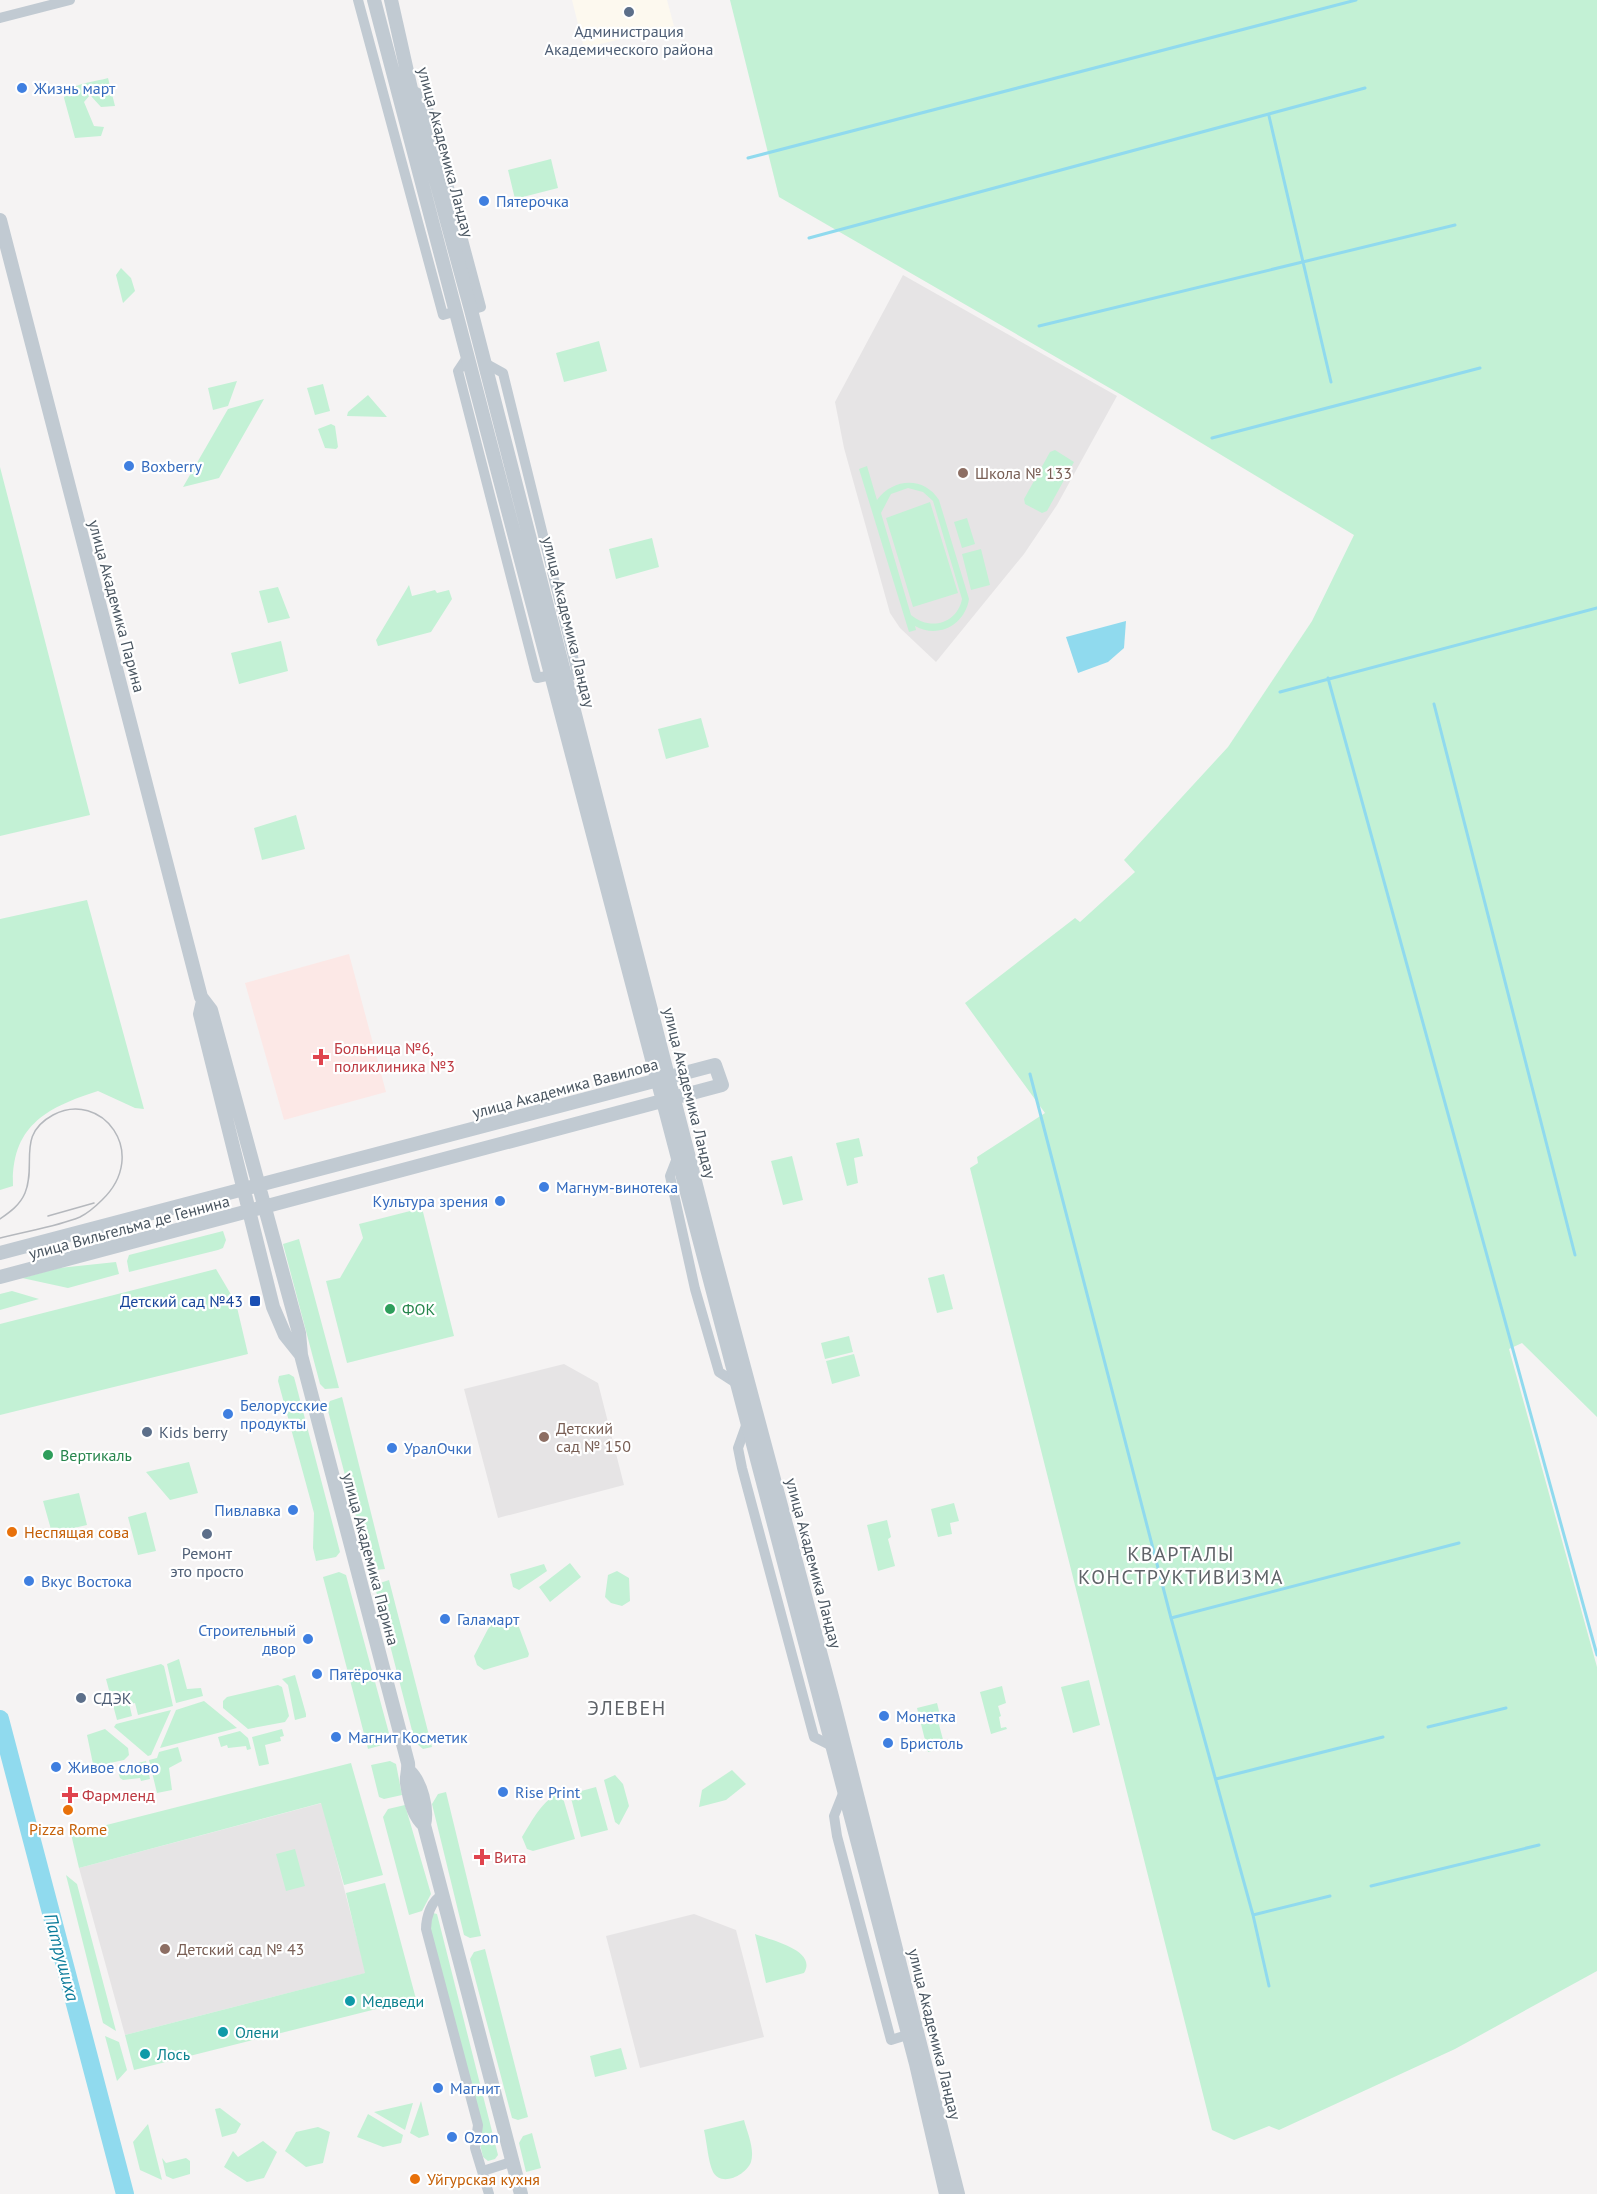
<svg xmlns="http://www.w3.org/2000/svg" width="1597" height="2194" viewBox="0 0 1597 2194" font-family="'PT Sans',sans-serif">
<style>
.commercial{fill:#fdf9ef}
.education{fill:#e6e4e5}
.medical{fill:#fce8e6}
.green{fill:#c3f1d5;fill-rule:evenodd}
.water{fill:#90daee}
.lines{fill:none;stroke-linecap:round;stroke-linejoin:round}
.stream{stroke:#90daee;stroke-width:3}
.river{stroke:#90daee;stroke-width:18}
.minor{stroke:#c1cad2;stroke-width:10}
.tertiary{stroke:#c1cad2;stroke-width:14}
.tram{stroke:#b5b8bd;stroke-width:1.5}
.service-dot{fill:#5c6f8a;stroke:#fff;stroke-width:2}
.shop-dot{fill:#3f7fe0;stroke:#fff;stroke-width:2}
.education-dot{fill:#8d6e63;stroke:#fff;stroke-width:2}
.health-dot{fill:#e0444e;stroke:#fff;stroke-width:2}
.transit-dot{fill:#1a4fb4;stroke:#fff;stroke-width:2}
.leisure-dot{fill:#2e9e5b;stroke:#fff;stroke-width:2}
.food-dot{fill:#e8710a;stroke:#fff;stroke-width:2}
.culture-dot{fill:#0f9aa8;stroke:#fff;stroke-width:2}
.labels{text-anchor:middle;dominant-baseline:central;stroke-width:4.5;stroke-linejoin:round;paint-order:stroke}
.service-label{font-size:16px;fill:#4e5e75;stroke:#fff}
.shop-label{font-size:16px;fill:#366cbe;stroke:#fff;text-anchor:start}
.street-label{font-size:16px;fill:#4a5661;stroke:#fff}
.education-label{font-size:16px;fill:#785e54;stroke:#fff;text-anchor:start}
.health-label{font-size:16px;fill:#be3a42;stroke:#fff;text-anchor:start}
.transit-label{font-size:16px;fill:#164399;stroke:#fff;text-anchor:end}
.leisure-label{font-size:16px;fill:#27864d;stroke:#fff;text-anchor:start}
.food-label{font-size:16px;fill:#c56008;stroke:#fff;text-anchor:start}
.culture-label{font-size:16px;fill:#0d838f;stroke:#fff;text-anchor:start}
.water-label{font-size:18px;font-style:italic;fill:#0c7c9b;stroke:#fff}
.quarter-label{font-size:20px;letter-spacing:1.5px;fill:#5f6368;stroke:#fff}
</style>
<rect width="100%" height="100%" fill="#f5f3f3"/>
<path class="commercial" d="M572,0H667L674,26L584,48Z"/>
<path class="education" d="M903,275L1117,396L1057,505L1024,554L936,662L900,628L890,613L844,448L835,402Z
M564,1364L598,1383L624,1485L498,1518L464,1389Z
M322,1803L366,1973L125,2035L79,1868Z
M694,1914L736,1930L764,2037L640,2068L606,1936Z"/>
<path class="medical" d="M349,954L386,1092L284,1120L245,983Z"/>
<path class="green" d="M730,0H1597V1417L1522,1343L1509,1349L1597,1667V1971L1455,2049L1279,2130L1269,2126L1234,2140L1212,2130L970,1168L978,1163L977,1157L1045,1113L965,1003L1075,918L1080,922L1135,872L1124,860L1228,747L1312,621L1354,535L1120,394L779,197Z
M108,78L115,106L101,107L90,95L84,102L94,126L104,127L101,136L75,138L64,98C67,83 95,82 108,78Z
M551,159L558,188L515,199L508,170Z
M121,268L131,278L135,291L123,303L116,275Z
M599,341L607,371L564,382L556,353Z
M237,381L228,406L213,410L208,388Z
M323,384L330,411L315,415L307,388Z
M368,395L387,417L347,416L348,412Z
M264,399L219,478L183,487L228,409Z
M331,424L335,426L338,447L336,449L325,448L318,429Z
M1055,450L1074,462L1047,511L1042,513L1025,504L1024,499L1050,452Z
M867,466L877,500C893,478 924,476 939,500L969,599C965,625 938,639 915,626L916,630L909,632L859,469ZM908,488L923,492L933,501L962,599C957,624 930,631 911,615L881,513L891,494Z
M0,467L90,815L0,836Z
M930,502L958,593L913,607L886,518Z
M967,518L975,544L962,548L954,522Z
M652,538L659,567L616,579L609,549Z
M981,549L990,585L971,590L962,554Z
M409,585L412,596L435,590L437,593L449,590L452,599L431,632L378,646L376,640Z
M278,587L290,618L268,623L259,591Z
M281,641L288,671L239,684L231,653Z
M701,718L709,747L666,759L658,729Z
M296,815L305,849L262,860L254,828Z
M87,900L144,1109L135,1108L98,1091C48,1107 11,1125 13,1186L0,1190V919Z
M859,1138L863,1156L854,1158L858,1183L847,1186L836,1143Z
M792,1156L803,1200L783,1205L771,1161Z
M422,1208L454,1336L347,1363L326,1281L340,1278L363,1238L359,1224Z
M223,1231L226,1240L223,1248L218,1250L129,1272L127,1261L129,1255Z
M299,1239L339,1388L325,1389L320,1384L283,1244Z
M116,1262L119,1274L68,1288L22,1278L59,1268Z
M216,1269L236,1303L248,1354L0,1415V1324Z
M944,1274L953,1309L937,1313L928,1278Z
M12,1291L39,1299L0,1310V1294Z
M849,1336L853,1352L825,1359L821,1343Z
M854,1354L860,1376L832,1384L826,1361Z
M289,1374L294,1377L340,1552L336,1557L316,1561L313,1548L314,1513L278,1381L279,1376Z
M342,1397L385,1569L376,1570L369,1566L327,1407L330,1401Z
M189,1462L198,1493L170,1500L146,1472Z
M79,1493L87,1525L52,1533L43,1501Z
M954,1503L959,1521L950,1523L952,1534L938,1537L931,1509Z
M146,1512L156,1551L138,1555L128,1517Z
M887,1520L891,1537L888,1539L895,1566L878,1571L867,1525Z
M570,1563L581,1577L550,1602L539,1587Z
M544,1564L547,1571L519,1590L513,1587L510,1574Z
M617,1571L629,1578L630,1601L622,1606L611,1603L605,1597L608,1575Z
M339,1572L346,1575L390,1737L386,1744L368,1749L323,1577Z
M389,1580L432,1747L423,1749L415,1742L376,1591L380,1583Z
M512,1615L516,1619L529,1654L528,1657L484,1670L477,1665L474,1656L488,1629L499,1616Z
M179,1659L187,1689L201,1688L203,1696L176,1703L167,1664Z
M161,1664L164,1666L173,1706L138,1715L135,1703L131,1704L128,1699L132,1716L117,1720L106,1679Z
M295,1675L306,1714V1717L295,1720L288,1685L282,1679Z
M1089,1680L1100,1725L1073,1733L1061,1687Z
M278,1685L282,1687L289,1716L285,1722L248,1729L223,1708V1701L227,1697Z
M1002,1686L1006,1703L998,1706L1001,1716L999,1717L1001,1728L1006,1727L1007,1729L991,1734L980,1692Z
M204,1701L237,1728L160,1748L176,1710Z
M937,1703L941,1719L938,1721L945,1747L928,1752L917,1708Z
M171,1710L151,1755L148,1756L114,1727L116,1724Z
M105,1729L128,1748L129,1755L124,1760L96,1766L93,1764L87,1735Z
M282,1729L284,1736L280,1737L281,1741L265,1745L269,1764L259,1766L252,1737Z
M240,1731L248,1738L251,1749L247,1750L246,1746L228,1748L227,1745L221,1747L218,1737Z
M178,1747L182,1761L169,1768L172,1790L157,1793L149,1760L157,1758L159,1752Z
M146,1761L150,1779L141,1781L140,1778L123,1780L120,1778L117,1768Z
M390,1761L396,1764L402,1795L384,1799L379,1797L371,1765Z
M351,1763L383,1875L344,1885L321,1803L79,1868L71,1834Z
M732,1770L746,1784L726,1800L699,1807L702,1790Z
M615,1775L623,1784L629,1806L619,1825L615,1822L604,1780Z
M596,1787L608,1830L581,1837L570,1794Z
M561,1791L575,1839L533,1851L527,1849L522,1837C533,1819 542,1801 561,1791Z
M446,1792L481,1936L470,1938L464,1935L432,1804L438,1794Z
M405,1805L431,1894L422,1911L409,1915L383,1817L388,1809Z
M295,1849L305,1886L286,1891L276,1854Z
M66,1875L77,1884L116,2031L103,2023Z
M385,1883L416,1999L134,2070L125,2035L365,1973L346,1893Z
M433,1913L437,1914L498,2155L495,2159L488,2161L483,2157L430,1928Z
M755,1934C770,1940 818,1950 804,1973L766,1983Z
M485,1949L528,2117L518,2120L512,2118L470,1959L474,1952Z
M105,2036L119,2042L127,2070L117,2081Z
M621,2048L627,2069L595,2077L590,2056Z
M421,2101L429,2135L419,2138L410,2133Z
M413,2103L405,2130L374,2112Z
M220,2108L241,2124L236,2133L222,2137L215,2109Z
M368,2114L403,2135L401,2143L383,2147L357,2137Z
M744,2120C747,2132 755,2149 751,2162C747,2174 722,2188 713,2172C708,2161 707,2143 704,2130Z
M148,2124L162,2180L140,2170L133,2142Z
M318,2127L330,2132L323,2163L306,2167L285,2151L296,2132Z
M532,2133L541,2168L526,2172L519,2143L523,2136Z
M263,2141L277,2152L264,2178L247,2182L224,2167L233,2151L238,2157Z
M162,2158L166,2163L186,2158L190,2161V2174L173,2179L166,2176Z"/>
<path class="water" d="M1126,621L1124,648L1108,662L1078,673L1066,637Z"/>
<g class="lines">
<path class="stream" d="M1269,116L1331,382
M748,158L1356,0
M809,238L1365,88
M1039,326L1455,225
M1212,438L1480,368
M1328,678L1597,1655
M1280,692L1597,608
M1434,704L1575,1255
M1030,1074L1171,1618L1253,1915L1269,1986
M1171,1618L1459,1543
M1428,1727L1506,1708
M1216,1779L1383,1737
M1371,1886L1539,1845
M1253,1915L1330,1896"/>
<path class="river" d="M0,1719L125,2194"/>
<path class="minor" d="M358,0L443,315L457,311
M0,18L70,0
M411,89L425,97L481,307L471,310
M468,356L458,371L537,678L551,675
M485,363L503,373L577,673L566,678
M677,1158L670,1176L695,1289L719,1372L736,1383
M747,1423L738,1448L742,1468L814,1737L832,1746
M844,1791L834,1816L837,1836L891,2040L907,2035
M442,1896C431,1900 426,1918 426,1929L478,2125L475,2148L489,2194
M483,2171L511,2162"/>
<path class="tertiary" d="M374,0L796,1608L916,2064L946,2194
M391,0L411,89L471,310L713,1251L834,1704L958,2194
M0,220L201,997L211,1010L299,1333L301,1355L408,1763C409,1771 406,1776 407,1783C409,1797 413,1816 424,1825
M203,1001L200,1014L273,1307L285,1335L301,1355
M0,1253L715,1065L722,1085L0,1277
M409,1771C421,1782 428,1809 424,1825L521,2194"/>
<path class="tram" d="M48,1216L94,1203
M0,1219C10,1212 20,1205 25,1193C37,1164 16,1135 53,1115C101,1089 151,1153 102,1200C96,1206 88,1213 80,1217C56,1227 26,1231 0,1238"/>
</g>
<g class="service-dot">
<circle cx="629" cy="12" r="6"/>
<circle cx="147" cy="1432" r="6"/>
<circle cx="207" cy="1534" r="6"/>
<circle cx="81" cy="1698" r="6"/>
</g>
<g class="shop-dot">
<circle cx="22" cy="88" r="6"/>
<circle cx="484" cy="201" r="6"/>
<circle cx="129" cy="466" r="6"/>
<circle cx="544" cy="1187" r="6"/>
<circle cx="500" cy="1201" r="6"/>
<circle cx="228" cy="1414" r="6"/>
<circle cx="392" cy="1448" r="6"/>
<circle cx="293" cy="1510" r="6"/>
<circle cx="29" cy="1581" r="6"/>
<circle cx="445" cy="1619" r="6"/>
<circle cx="308" cy="1639" r="6"/>
<circle cx="317" cy="1674" r="6"/>
<circle cx="884" cy="1716" r="6"/>
<circle cx="336" cy="1737" r="6"/>
<circle cx="888" cy="1743" r="6"/>
<circle cx="56" cy="1767" r="6"/>
<circle cx="503" cy="1792" r="6"/>
<circle cx="438" cy="2088" r="6"/>
<circle cx="452" cy="2137" r="6"/>
</g>
<g class="education-dot">
<circle cx="963" cy="473" r="6"/>
<circle cx="544" cy="1437" r="6"/>
<circle cx="165" cy="1949" r="6"/>
</g>
<g class="health-dot">
<path d="M318 1048h6v6h6v6h-6v6h-6v-6h-6v-6h6z"/>
<path d="M67 1786h6v6h6v6h-6v6h-6v-6h-6v-6h6z"/>
<path d="M479 1848h6v6h6v6h-6v6h-6v-6h-6v-6h6z"/>
</g>
<rect class="transit-dot" x="249" y="1295" width="12" height="12" rx="3"/>
<g class="leisure-dot">
<circle cx="390" cy="1309" r="6"/>
<circle cx="48" cy="1455" r="6"/>
</g>
<g class="food-dot">
<circle cx="12" cy="1532" r="6"/>
<circle cx="68" cy="1810" r="6"/>
<circle cx="415" cy="2179" r="6"/>
</g>
<g class="culture-dot">
<circle cx="350" cy="2001" r="6"/>
<circle cx="223" cy="2032" r="6"/>
<circle cx="145" cy="2054" r="6"/>
</g>
<g class="labels">
<g class="service-label">
<text x="629" y="31">Администрация<tspan x="629" dy="18">Академического района</tspan></text>
<text x="159" y="1432" text-anchor="start">Kids berry</text>
<text x="207" y="1553">Ремонт<tspan x="207" dy="18">это просто</tspan></text>
<text x="93" y="1698" text-anchor="start">СДЭК</text>
</g>
<g class="shop-label">
<text x="34" y="88">Жизнь март</text>
<text x="496" y="201">Пятерочка</text>
<text x="141" y="466">Boxberry</text>
<text x="556" y="1187">Магнум-винотека</text>
<text x="488" y="1201" text-anchor="end">Культура зрения</text>
<text x="240" y="1405">Белорусские<tspan x="240" dy="18">продукты</tspan></text>
<text x="404" y="1448">УралОчки</text>
<text x="281" y="1510" text-anchor="end">Пивлавка</text>
<text x="41" y="1581">Вкус Востока</text>
<text x="457" y="1619">Галамарт</text>
<text x="296" y="1630" text-anchor="end">Строительный<tspan x="296" dy="18">двор</tspan></text>
<text x="329" y="1674">Пятёрочка</text>
<text x="896" y="1716">Монетка</text>
<text x="348" y="1737">Магнит Косметик</text>
<text x="900" y="1743">Бристоль</text>
<text x="68" y="1767">Живое слово</text>
<text x="515" y="1792">Rise Print</text>
<text x="450" y="2088">Магнит</text>
<text x="464" y="2137">Ozon</text>
</g>
<g class="street-label">
<text transform="translate(446 152) rotate(75)">улица Академика Ландау</text>
<text transform="translate(117 606) rotate(75)">улица Академика Парина</text>
<text transform="translate(569 622) rotate(76)">улица Академика Ландау</text>
<text transform="translate(565 1088) rotate(-15)">улица Академика Вавилова</text>
<text transform="translate(690 1093) rotate(76)">улица Академика Ландау</text>
<text transform="translate(129 1227) rotate(-15)">улица Вильгельма де Геннина</text>
<text transform="translate(371 1559) rotate(75)">улица Академика Парина</text>
<text transform="translate(814 1563) rotate(75)">улица Академика Ландау</text>
<text transform="translate(935 2034) rotate(76)">улица Академика Ландау</text>
</g>
<g class="education-label">
<text x="975" y="473">Школа № 133</text>
<text x="556" y="1428">Детский<tspan x="556" dy="18">сад № 150</tspan></text>
<text x="177" y="1949">Детский сад № 43</text>
</g>
<g class="health-label">
<text x="334" y="1048">Больница №6,<tspan x="334" dy="18">поликлиника №3</tspan></text>
<text x="82" y="1795">Фармленд</text>
<text x="494" y="1857">Вита</text>
</g>
<g class="transit-label">
<text x="243" y="1301">Детский сад №43</text>
</g>
<g class="leisure-label">
<text x="402" y="1309">ФОК</text>
<text x="60" y="1455">Вертикаль</text>
</g>
<g class="food-label">
<text x="24" y="1532">Неспящая сова</text>
<text x="68" y="1829" text-anchor="middle">Pizza Rome</text>
<text x="427" y="2179">Уйгурская кухня</text>
</g>
<g class="culture-label">
<text x="362" y="2001">Медведи</text>
<text x="235" y="2032">Олени</text>
<text x="157" y="2054">Лось</text>
</g>
<g class="water-label">
<text transform="translate(62 1957) rotate(75)">Патрушиха</text>
</g>
<g class="quarter-label">
<text x="1181" y="1554">КВАРТАЛЫ<tspan x="1181" dy="23">КОНСТРУКТИВИЗМА</tspan></text>
<text x="627" y="1708">ЭЛЕВЕН</text>
</g>
</g>
</svg>
